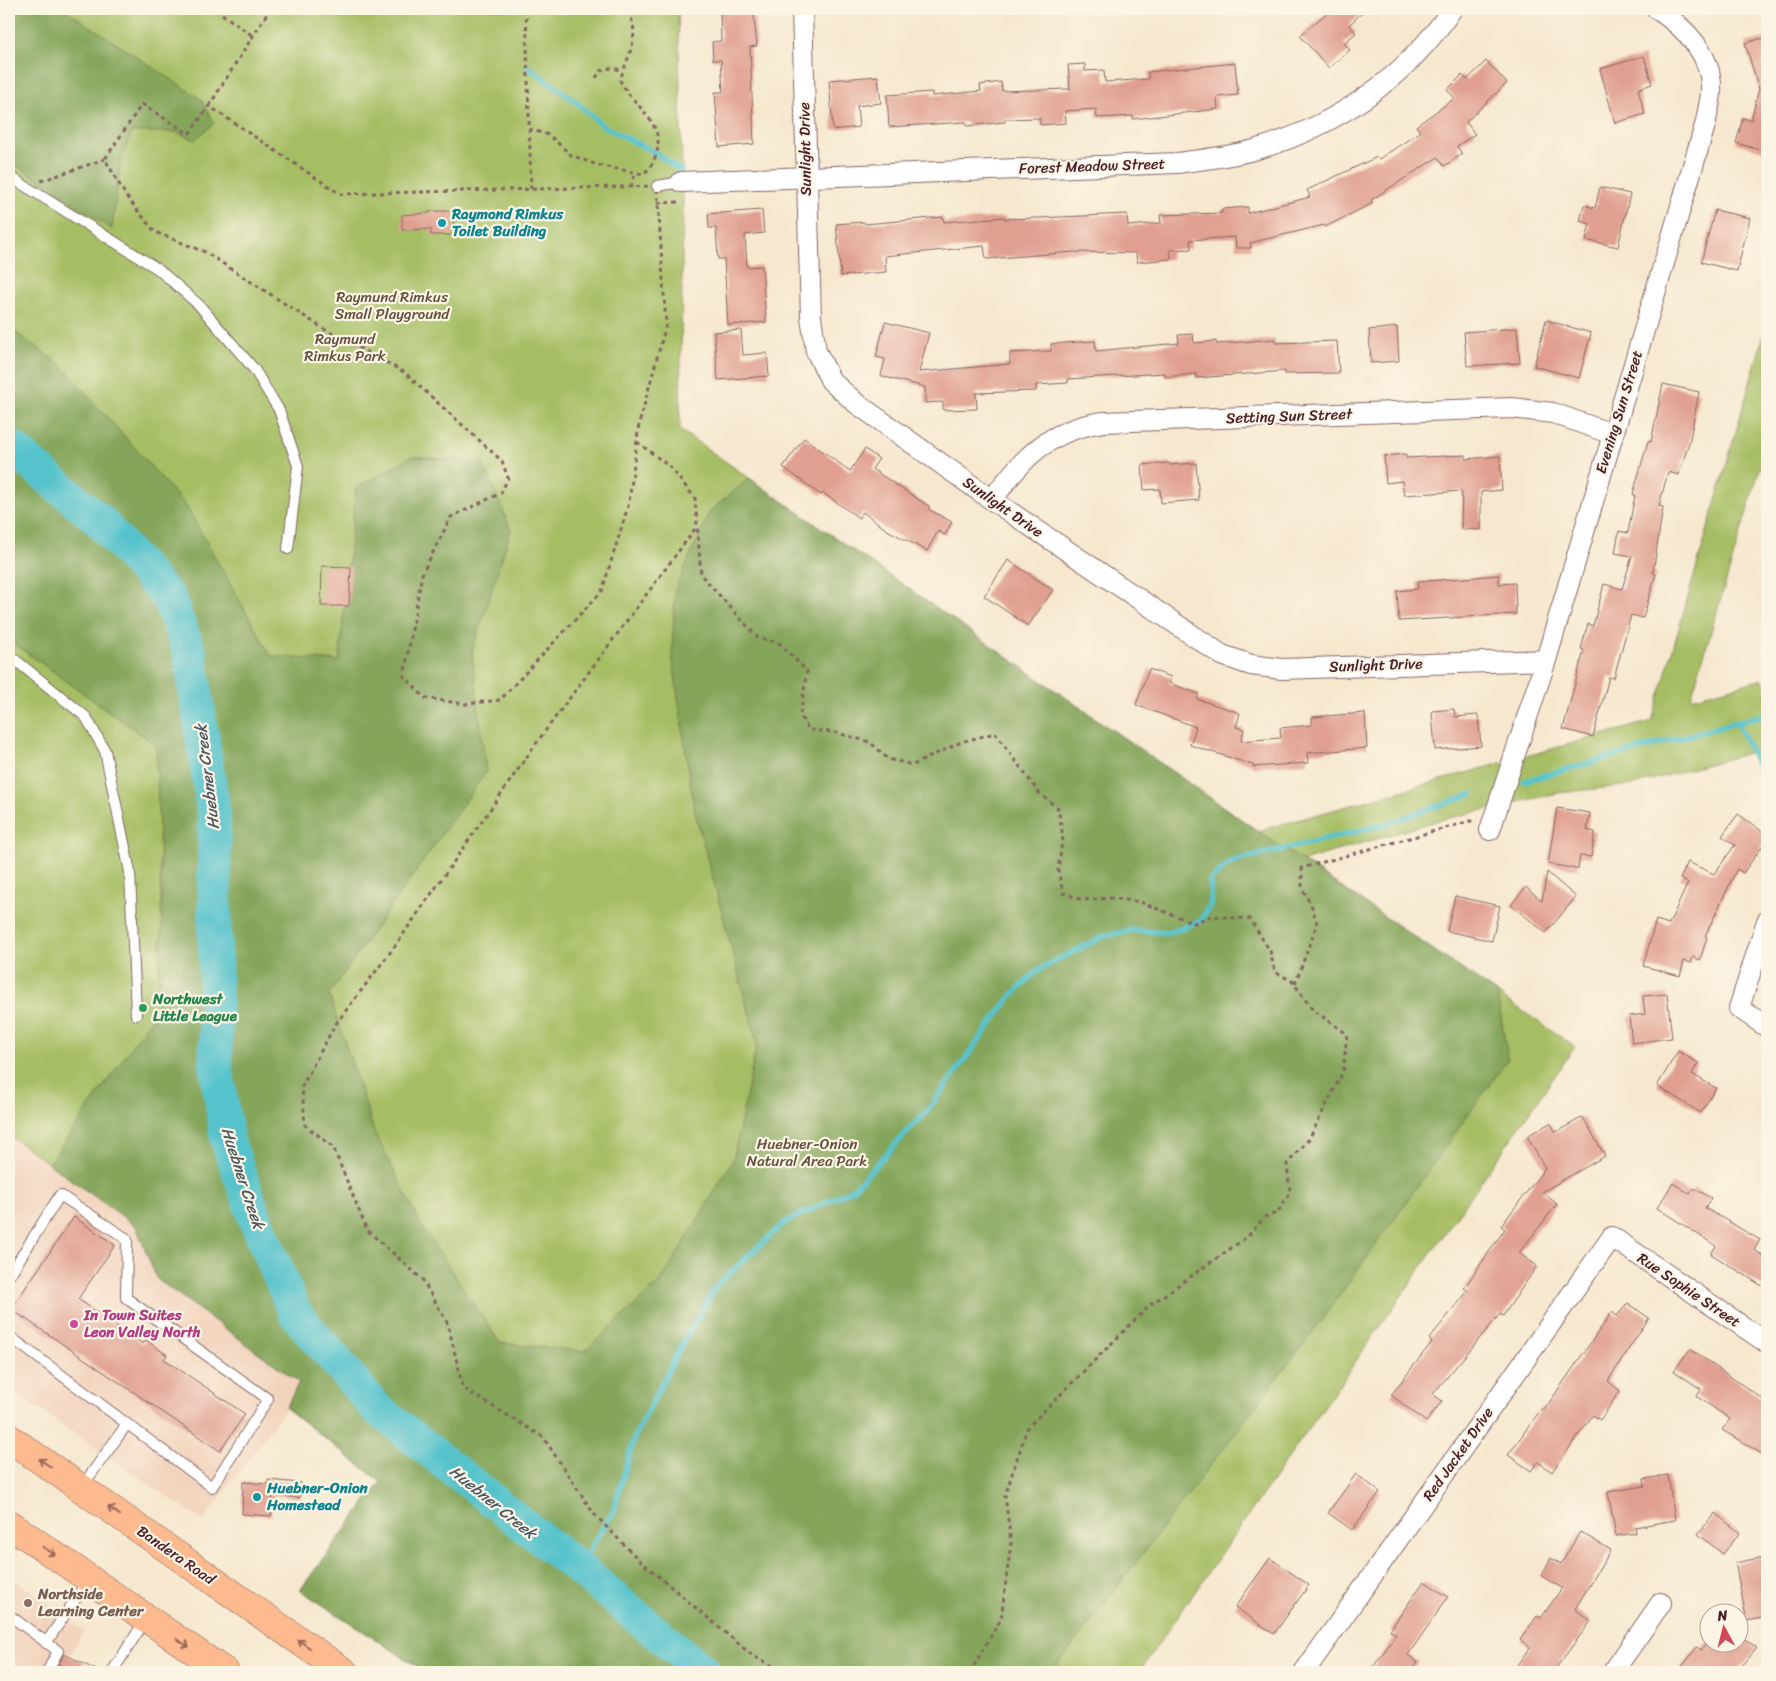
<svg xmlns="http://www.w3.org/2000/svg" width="1776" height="1681" viewBox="0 0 1776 1681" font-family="Sriracha,sans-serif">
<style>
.built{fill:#f2d4be}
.green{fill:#a5be64;stroke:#786e48}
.forest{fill:#84a55a;stroke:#676242}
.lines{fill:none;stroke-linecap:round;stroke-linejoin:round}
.stream{stroke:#56c3cc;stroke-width:5.5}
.river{stroke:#56c3cc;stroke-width:34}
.building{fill:#e09f90}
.service-casing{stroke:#866564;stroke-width:12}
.minor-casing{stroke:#866564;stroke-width:22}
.primary-casing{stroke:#866564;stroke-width:29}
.path{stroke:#866564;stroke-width:3;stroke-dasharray:4 4;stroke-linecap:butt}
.service{stroke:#fff;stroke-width:10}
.minor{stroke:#fff;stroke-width:20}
.primary{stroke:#fcba8e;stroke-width:28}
.oneway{stroke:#9a6558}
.culture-dot{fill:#0f9aa8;stroke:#fcf5e5;stroke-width:2}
.leisure-dot{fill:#2e9e5b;stroke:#fcf5e5;stroke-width:2}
.hotel-dot{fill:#d1479c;stroke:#fcf5e5;stroke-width:2}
.education-dot{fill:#8d6e63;stroke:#fcf5e5;stroke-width:2}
.labels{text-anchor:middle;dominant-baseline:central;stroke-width:4.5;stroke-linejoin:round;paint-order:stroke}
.street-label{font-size:15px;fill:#4a1f2b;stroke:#fcf5e5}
.culture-label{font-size:15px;font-weight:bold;fill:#0d838f;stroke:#fcf5e5;text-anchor:start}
.park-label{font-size:15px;fill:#654f3c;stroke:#fcf5e5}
.leisure-label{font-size:15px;font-weight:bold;fill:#27864d;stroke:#fcf5e5;text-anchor:start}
.hotel-label{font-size:15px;font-weight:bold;fill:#b23c85;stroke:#fcf5e5;text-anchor:start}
.education-label{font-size:15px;font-weight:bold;fill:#785e54;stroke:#fcf5e5;text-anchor:start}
.water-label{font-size:16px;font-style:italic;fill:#4e5863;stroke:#fcf5e5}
</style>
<rect width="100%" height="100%" fill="#fcf5e5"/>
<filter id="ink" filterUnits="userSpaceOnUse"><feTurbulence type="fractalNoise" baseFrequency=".02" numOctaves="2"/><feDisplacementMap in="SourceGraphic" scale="10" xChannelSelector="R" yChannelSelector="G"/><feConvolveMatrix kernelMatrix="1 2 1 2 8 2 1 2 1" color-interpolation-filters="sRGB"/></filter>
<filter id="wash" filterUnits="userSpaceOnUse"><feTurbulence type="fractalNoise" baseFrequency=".0096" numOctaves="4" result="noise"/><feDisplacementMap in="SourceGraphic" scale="20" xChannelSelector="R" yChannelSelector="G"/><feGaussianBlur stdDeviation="1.12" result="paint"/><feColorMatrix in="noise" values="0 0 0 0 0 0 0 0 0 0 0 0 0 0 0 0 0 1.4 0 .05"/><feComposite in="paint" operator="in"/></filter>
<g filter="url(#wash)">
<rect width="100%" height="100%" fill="#f6e8cf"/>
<path class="built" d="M9,1135L136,1226L157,1279L299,1382L286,1408L203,1521L9,1389Z
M9,1575L84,1631L60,1672H9Z"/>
<path class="green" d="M9,9H678L683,202L680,430L1258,831L1652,721L1767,324V445L1691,698L1763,679L1767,694V748L1633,785L1558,793L1436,821L1303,861L1575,1047L1139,1672H426L300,1590L381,1482L286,1408L299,1382L157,1279L136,1226L9,1135Z"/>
<path class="forest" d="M9,9H64L201,99L214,123L195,140L176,132H132L121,158L112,229L9,160Z
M9,328L60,364L186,506L271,656L339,661L356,488L412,456L483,463L511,530L472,652L486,772L329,994L374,1131L421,1225L500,1343L585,1351L661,1281L733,1160L757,1043L694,809L672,654L675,590L710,511L749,478L1258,831L1497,993L1508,1059L1327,1313L1052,1672H426L300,1590L381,1482L286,1408L299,1382L157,1279L136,1226L49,1164L156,1012L162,926L156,745L9,640Z"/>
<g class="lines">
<path class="stream" d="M528,67L575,101L603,126L656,153L681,171
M1737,723L1767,784
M1524,781L1767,714
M578,1568L613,1512L634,1438L681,1346L716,1286L784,1223L853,1189L928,1110L1012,995L1038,970L1104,936L1132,930L1168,933L1201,921L1211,903L1210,880L1231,862L1383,825L1472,794"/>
<path class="river" d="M9,445L99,520L168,597L190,653L214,815L216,1066L227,1139L257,1223L295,1313L376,1408L578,1568L704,1672"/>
</g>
<g id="blocks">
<path class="building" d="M720,9H753L757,46L750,47L754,144L719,147L715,92H723L721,60H713L712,42L721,41Z
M1331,9H1366L1349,25L1356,33L1344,43L1350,50L1329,68L1300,36Z
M1767,37V152L1736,143L1743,118L1751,120L1759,89L1745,43Z
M1644,56L1652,84L1638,89L1645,114L1615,123L1600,69Z
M1486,61L1507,83L1466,122L1475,134L1457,146L1462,154L1444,166L1438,157L1371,200L1373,203L1325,227L1324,225L1250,243L1251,248H1236L1235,237L1190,240L1191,249L1170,250L1171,259L1137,262L1136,253L1074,252L986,259L984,246L885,256L886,272L841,276L836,224L864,222L865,224L943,217L944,222L1004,217L1005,219L1038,218L1127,214L1128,226L1161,223L1160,215L1222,213V209L1248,207V213L1310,197L1307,190L1377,157L1379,159L1420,132L1416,126L1455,98L1447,90L1462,75L1467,80Z
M1235,63L1238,95L1217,97L1218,109L1133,119V116L1097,118L1096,109L1065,111L1066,123L1040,125V118L1005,119V122L967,126L966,122L889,127L887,95L932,92V96L981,91L980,85L1001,82L1002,91L1070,89L1068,65L1085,64V71L1104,70L1105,82L1149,79L1148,72Z
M878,76L881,103L857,106L859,127L833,130L829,80Z
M1600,187L1630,194L1618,247L1586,240L1590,224L1580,221L1584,205L1595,208Z
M762,210L764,233L745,235L747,267L762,266L766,322L728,325L724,259H718L716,228H709L708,214Z
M1715,210L1750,218L1737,271L1701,262Z
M430,211H453L454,235H431V229L402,230V215L430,213Z
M1546,320L1591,333L1579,378L1534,366Z
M885,322L929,333L919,372L1010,364V353L1051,351V344L1095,341L1096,351L1179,343L1178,335L1193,334L1194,343L1216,341V344L1275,339V343L1337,341L1339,373L1285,374V371L1196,378V374L1165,377V373L1068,379V383L1036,385V391L976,393L977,409L943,410V402L925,403V387L881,376L885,359L876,357Z
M1397,327L1399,361L1371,363L1369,330Z
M1517,328L1520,363L1467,366L1464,332Z
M741,330L743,355L767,353L769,376L718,380L714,332Z
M1663,384L1699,392L1690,439L1679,475L1668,472L1659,506L1663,507L1653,573L1656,574L1643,618L1631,615L1614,678L1609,677L1593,737L1563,729L1584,650L1581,649L1588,624L1593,626L1604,584L1622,589L1632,556L1615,553L1619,531L1628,533L1635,495L1633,494L1648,441L1651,442Z
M804,438L850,471L865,449L879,459L872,469L930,507L928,509L952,522L945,535L938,531L927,551L887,530L863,512L859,518L823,493L821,495L783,467Z
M1406,454V458L1466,455V459L1500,456L1502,490L1481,492V530L1461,529L1462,491L1404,495L1402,481L1386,483L1384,456Z
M1169,463L1170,465L1196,463L1199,500L1161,503L1160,489L1144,490L1142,465Z
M1008,560L1053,590L1028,626L984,596Z
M322,566L351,567L349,606H321Z
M1499,575V584L1515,583L1516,614L1399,621L1397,591L1418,589L1417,582Z
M1149,669L1171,677L1169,683L1199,694L1197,699L1240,713L1236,727L1244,729L1241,741L1281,738L1280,728L1312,725V717L1365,713L1367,748L1307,753L1308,763L1253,767V765L1190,745L1196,727L1136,705Z
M1454,709L1455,717L1478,715L1481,746L1435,750L1432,711Z
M1557,808L1590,813L1587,830L1595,832L1591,857L1580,856L1578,869L1548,864Z
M1738,814L1767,835V840L1743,873L1737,869L1705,936L1707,937L1700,960L1693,957L1691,963L1684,961L1680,976L1643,966L1656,920L1669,924L1688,883L1680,879L1688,862L1714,874L1735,845L1722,836Z
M1547,872L1576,897L1546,933L1511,905L1526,887L1542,901Z
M1455,896L1500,906L1492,941L1447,931Z
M1667,994L1672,1038L1632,1043L1629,1016L1645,1014L1643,996Z
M1678,1051L1698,1063L1692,1074L1716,1088L1701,1113L1657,1086Z
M1583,1117L1605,1156L1542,1192L1557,1204L1519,1253L1537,1266L1503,1316L1500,1314L1433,1394L1442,1401L1426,1422L1391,1395L1432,1342L1429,1339L1468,1291L1464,1288L1505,1229L1501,1226L1545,1168L1527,1136L1550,1123L1556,1132Z
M1673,1183L1690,1194L1694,1188L1711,1198L1705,1208L1760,1240L1754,1250L1767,1258V1289L1711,1254L1716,1246L1657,1208Z
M74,1217L115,1245L78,1299L143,1344L146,1340L167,1355L164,1359L245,1414L220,1451L11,1309Z
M1628,1303L1649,1318L1608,1381L1620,1391L1600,1420L1593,1415L1552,1472L1538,1462L1531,1471L1508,1455L1542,1408L1544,1410L1612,1312L1617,1316Z
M1690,1349L1767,1402V1457L1722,1430L1730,1419L1696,1396L1701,1389L1674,1371Z
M1356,1474L1380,1492L1352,1530L1328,1513Z
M1668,1475L1675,1520L1635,1527L1636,1533L1616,1536L1608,1492L1645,1486L1644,1479Z
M268,1480L301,1483L300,1498L273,1495L271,1516L242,1514L243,1482L268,1484Z
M1715,1513L1740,1533L1723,1554L1698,1534Z
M1580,1532L1611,1550L1575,1609L1591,1621L1553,1672H1512L1530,1647L1520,1640L1537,1616L1541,1618L1562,1588L1541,1576L1551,1558L1561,1564Z
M1764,1557L1767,1572V1617L1747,1621L1735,1563Z
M1270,1558L1309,1585L1274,1634L1235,1607Z
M1424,1581L1448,1597L1408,1655L1418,1662L1410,1672H1370L1396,1634L1390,1630Z
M1738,1634L1757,1648L1737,1672H1678L1697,1647L1701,1650L1706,1644H1738Z
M64,1654L100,1672H55Z"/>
</g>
</g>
<g filter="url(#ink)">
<use href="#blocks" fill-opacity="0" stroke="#866564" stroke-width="1"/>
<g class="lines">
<defs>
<path id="service" d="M9,176L158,269L199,305L254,369L279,410L298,466L288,549
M657,186L681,182
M9,655L86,717L105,751L130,872L136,1015
M9,1276L60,1195L127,1239L126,1298L268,1399L212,1487L9,1336
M81,1488L127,1424
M9,1615L58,1651L47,1672
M46,1643L89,1579
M112,1672L146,1619"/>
<path id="minor" d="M802,9L811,317L816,351L831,381L856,403L992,500L1222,655L1251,665L1282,669L1546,660
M681,182L1177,163C1204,159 1231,157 1257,149C1335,127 1407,77 1452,9
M992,500C1023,457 1049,430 1103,422L1512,408L1553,413L1612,434
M1490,830L1546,660L1706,122C1707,112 1711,101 1711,91C1713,55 1684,27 1657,9
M1767,921L1739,1008L1767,1027
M1304,1672L1612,1237L1767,1343
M1613,1672L1661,1603"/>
<path id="primary" d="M9,1438L344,1672
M9,1524L225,1672"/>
</defs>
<use href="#service" class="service-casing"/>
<use href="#minor" class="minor-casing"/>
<use href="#primary" class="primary-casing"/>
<path class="path" d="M526,9L531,189
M222,14L253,36
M596,78L600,71L610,68L623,70
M142,104L189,134L209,106L340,194L657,186L666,325L639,424L629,503L602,591L500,700L465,704L425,698L404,676L422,574L451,517L501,493L508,478L502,461L404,372L324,329L205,252L155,232L126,196L105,159Z
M209,106L270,9
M529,129L549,135L571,155L597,165L643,174C650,169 653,163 656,155C667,122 631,105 620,80C628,55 643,33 626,9
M41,181L105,159
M631,187L635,174
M658,203L678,202
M637,442L669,466L695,498L701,575L758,638L779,643L807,671L800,715L809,730L833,732L870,742L888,759L913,765L961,742L995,733L1040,794L1058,808L1063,837L1058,869L1063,893L1083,900L1112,898L1140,902L1194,923L1211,916L1250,919L1270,951L1275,972L1292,981L1313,1010L1347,1034L1343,1072L1309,1139L1287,1164L1290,1192L1278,1212L1265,1217L1247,1237L1150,1305L1027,1428L1005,1496L1011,1543L1001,1619L970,1672
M695,529L540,738L395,946L335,1025L302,1086L305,1125L333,1147L367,1230L422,1279L448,1324L463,1388L543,1437L594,1514L638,1559L753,1656L785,1672
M1295,984L1317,924L1312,907L1302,888V868L1474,820"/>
<use href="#service" class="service"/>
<use href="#minor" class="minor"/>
<use href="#primary" class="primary"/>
</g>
<defs><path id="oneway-shaft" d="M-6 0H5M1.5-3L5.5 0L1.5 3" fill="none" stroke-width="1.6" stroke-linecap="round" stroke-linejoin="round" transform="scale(1.25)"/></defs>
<g class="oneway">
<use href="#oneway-shaft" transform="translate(45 1463) rotate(-145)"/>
<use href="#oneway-shaft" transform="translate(114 1511) rotate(-145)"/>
<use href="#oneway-shaft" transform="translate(49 1551) rotate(34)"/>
<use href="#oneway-shaft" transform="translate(183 1643) rotate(34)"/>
<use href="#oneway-shaft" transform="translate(304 1644) rotate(-145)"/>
</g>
</g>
<g class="culture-dot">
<circle cx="442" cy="223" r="5"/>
<circle cx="257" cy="1497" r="5"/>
</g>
<circle class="leisure-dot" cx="143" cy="1008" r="5"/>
<circle class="hotel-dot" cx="74" cy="1324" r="5"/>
<circle class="education-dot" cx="28" cy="1603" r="5"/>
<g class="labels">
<g class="street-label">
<text transform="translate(805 149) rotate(-91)">Sunlight Drive</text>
<text transform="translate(1092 166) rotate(-2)">Forest Meadow Street</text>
<text transform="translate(1619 412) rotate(-73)">Evening Sun Street</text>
<text transform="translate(1289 416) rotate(-2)">Setting Sun Street</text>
<text transform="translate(1003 507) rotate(35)">Sunlight Drive</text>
<text transform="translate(1376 665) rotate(-2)">Sunlight Drive</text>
<text transform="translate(1689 1290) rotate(34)">Rue Sophie Street</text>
<text transform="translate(1458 1454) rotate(-55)">Red Jacket Drive</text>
<text transform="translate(176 1555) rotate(35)">Bandera Road</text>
</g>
<g class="culture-label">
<text x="452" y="214">Raymond Rimkus<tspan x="452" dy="17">Toilet Building</tspan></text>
<text x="267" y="1488">Huebner-Onion<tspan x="267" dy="17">Homestead</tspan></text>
</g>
<g class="park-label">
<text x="392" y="297">Raymund Rimkus<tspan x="392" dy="17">Small Playground</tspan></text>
<text x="345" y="339">Raymund<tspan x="345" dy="17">Rimkus Park</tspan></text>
<text x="807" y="1144">Huebner-Onion<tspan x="807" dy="17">Natural Area Park</tspan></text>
</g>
<g class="leisure-label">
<text x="153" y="999">Northwest<tspan x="153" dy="17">Little League</tspan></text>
</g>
<g class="hotel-label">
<text x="84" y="1315">In Town Suites<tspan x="84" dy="17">Leon Valley North</tspan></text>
</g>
<g class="education-label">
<text x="38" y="1594">Northside<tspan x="38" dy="17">Learning Center</tspan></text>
</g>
<g class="water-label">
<text transform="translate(207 777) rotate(-97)">Huebner Creek</text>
<text transform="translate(243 1178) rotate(72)">Huebner Creek</text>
<text transform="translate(493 1502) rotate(39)">Huebner Creek</text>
</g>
</g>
<rect width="1776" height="1681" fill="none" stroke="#fcf5e5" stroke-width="30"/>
<g transform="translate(1724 1628) rotate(353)"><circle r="24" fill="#fcf5e5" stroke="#b59f9b"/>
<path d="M0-4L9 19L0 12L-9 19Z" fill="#d1495b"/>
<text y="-8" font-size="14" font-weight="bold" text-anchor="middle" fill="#4a1f2b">N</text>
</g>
</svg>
